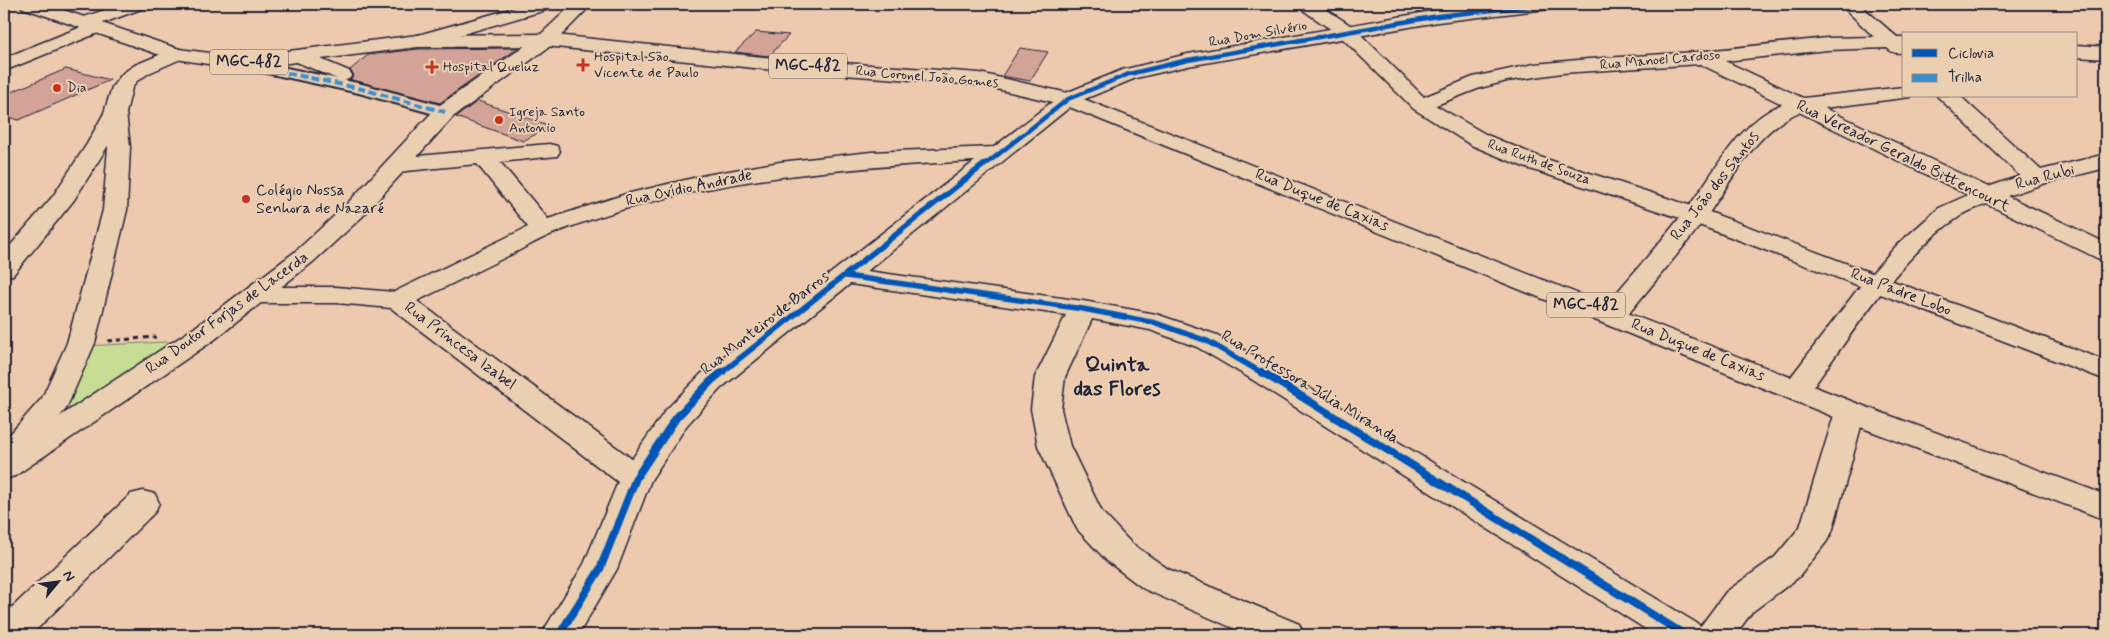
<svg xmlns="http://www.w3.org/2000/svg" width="2110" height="639" viewBox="0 0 2110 639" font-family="Mynerve,sans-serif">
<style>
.green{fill:#c7dd93;stroke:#748067}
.building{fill:#d2a396;stroke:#22223b}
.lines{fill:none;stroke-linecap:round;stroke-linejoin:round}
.pedestrian-casing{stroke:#22223b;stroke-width:4}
.minor-casing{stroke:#22223b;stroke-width:3}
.tertiary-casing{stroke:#22223b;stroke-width:3}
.trunk-casing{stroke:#22223b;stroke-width:3}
.path{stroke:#22223b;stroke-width:3;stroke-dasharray:5 4;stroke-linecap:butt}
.pedestrian{fill:#eacfb1;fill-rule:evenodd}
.minor{fill:#eacfb1;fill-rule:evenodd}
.tertiary{fill:#eacfb1;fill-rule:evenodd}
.trunk{fill:#eacfb1;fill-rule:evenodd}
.quiet{stroke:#398ed0;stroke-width:4;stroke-dasharray:8 4;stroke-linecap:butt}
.cycleway-far2-casing{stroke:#eacfb1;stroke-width:7}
.cycleway-far1-casing{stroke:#eacfb1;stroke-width:9}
.cycleway-casing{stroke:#eacfb1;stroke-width:11}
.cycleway-far2{stroke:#0057b8;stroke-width:4.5}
.cycleway-far1{stroke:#0057b8;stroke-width:5.5}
.cycleway{stroke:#0057b8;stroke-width:8}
.poi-dot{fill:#c8321e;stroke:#eacfb1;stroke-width:2}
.labels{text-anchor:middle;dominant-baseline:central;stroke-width:4;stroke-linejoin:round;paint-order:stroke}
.far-street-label{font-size:14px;fill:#22223b;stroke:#eacfb1}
.far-poi-label{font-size:14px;fill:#22223b;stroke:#eacfb1;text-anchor:start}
.shield{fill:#eacfb1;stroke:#5e565e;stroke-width:1}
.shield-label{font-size:15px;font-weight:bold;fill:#22223b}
.street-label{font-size:16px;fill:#22223b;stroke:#eacfb1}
.poi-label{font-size:16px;fill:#22223b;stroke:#eacfb1;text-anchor:start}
.district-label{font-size:21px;font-weight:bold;fill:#22223b;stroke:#eacfb1}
</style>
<rect width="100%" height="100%" fill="#edc9ae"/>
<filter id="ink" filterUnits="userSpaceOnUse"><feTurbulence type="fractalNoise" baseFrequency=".02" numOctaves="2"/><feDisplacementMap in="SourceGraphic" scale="10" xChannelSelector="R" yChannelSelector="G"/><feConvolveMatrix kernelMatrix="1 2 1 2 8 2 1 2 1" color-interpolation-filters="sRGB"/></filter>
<g filter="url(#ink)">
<path class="green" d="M188,341L42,441L82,346Z"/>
<path class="building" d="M756,32L789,35L769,56L735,52Z
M518,48L440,103L351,80L354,75L350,70L368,55L418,49Z
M1020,48L1048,52L1030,81L1002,76Z
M66,69L110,80L19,120L4,116V95Z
M478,101L551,126L523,141L456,117Z"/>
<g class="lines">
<defs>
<path id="pedestrian" d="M240,58L362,84L451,108L454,112L451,116L445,117L359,93L234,66L232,63L234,60Z"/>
<path id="minor" d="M528,4H556L553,8L425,45L418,47L411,45L408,41L411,37Z
M573,4H592L553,44L546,46L539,44L536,40L539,36Z
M1500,4H1556L1553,8L1547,9L1438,22L1188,66L1136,78L1075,103L867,271L1083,301L1156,314L1217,335L1268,363L1698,624L1700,627L1726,592L1775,557L1800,527L1835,412L1839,405L1850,402L1861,405L1865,412L1832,532L1827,541L1799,577L1752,612L1735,635H1655L1248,377L1197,347L1150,330L1092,319L1065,377L1061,409L1070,446L1102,512L1131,543L1168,569L1299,624L1304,635H1249L1144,589L1107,561L1077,529L1038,446L1031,409L1035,377L1066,315L850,284L721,388L687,425L651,480L617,569L578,635H541L584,564L618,482L391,308L336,303H256L247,301L243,295L247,289L256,287H336L394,292L528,227L477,164L396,172L388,170L385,165L388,160L396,158L549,144L557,146L560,151L557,156L500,162L548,219L626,194L706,175L780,162L871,152L994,147L1061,95L1122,70L1188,54L1438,10ZM975,161L701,374L665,411L632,459L417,301C447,286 478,271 508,256C523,249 537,240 552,234C687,180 832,168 975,161Z
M1840,4H1859L1897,37H1904V52C1897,54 1892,53 1887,48L1827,50L1725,61L1803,98L1904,87V96L1911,97L1824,108L1988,187L2020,176L1937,96H1960L2041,170L2106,154V168L2046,183L2007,196L2106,243V261L2097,258L1987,204C1977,208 1967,211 1959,217C1900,254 1848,340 1806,397L1796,400L1786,397L1781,390L1857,290L1897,245L1939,208L1968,195L1799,112C1752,133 1733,181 1704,220C1678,255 1649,288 1622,322L1612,324L1602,322L1598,316L1602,310C1630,277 1659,244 1686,210C1715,173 1736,124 1782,104L1700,64L1562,73L1507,81L1480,88L1421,111L1414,109L1410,105L1414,101L1473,77L1534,64L1589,59L1696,52L1827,38L1874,37Z
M96,21L103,23L105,27L103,31L4,71V58Z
M2076,45L2106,47V59L2076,57Z
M299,50L349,71L352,75L349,79L342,81L292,60L289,56L292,52Z
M115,107L123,108L126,113L130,147L127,210L95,343L66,409L15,470L4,473V441L42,398L67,343L103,210L108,147L104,113L107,108Z
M143,491L155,494L159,503L155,512L31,635H4V615L131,494Z"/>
<path id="tertiary" d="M122,4H147L144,8L92,27L85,29L78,27L76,23L78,19Z
M546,34L553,36L556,40L553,44L453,117L362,217L314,261L214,340L15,476L4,479V453L194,328L296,251L344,207L437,107L539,36Z
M176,48L183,50L186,54L183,58L149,73L137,81L132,88L126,113L109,144L74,200L13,275L4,277V253L53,196L87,144L104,113L112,87L123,73L135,65Z"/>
<path id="trunk" d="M20,4H46L179,49L240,57L418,35L546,34L763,57L979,73L1068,93L1861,405L2106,495V520L1839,419L1062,104L979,85L763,69L546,46L418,47L240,69L169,58L23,8Z
M1297,4H1318L1353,27L1428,101L1487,135L1540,157L1704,210L2106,361V380L1686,220L1524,167L1471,145L1414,109L1339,35L1300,8Z"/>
</defs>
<use href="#pedestrian" class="pedestrian-casing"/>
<use href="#minor" class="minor-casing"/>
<use href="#tertiary" class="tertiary-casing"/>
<use href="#trunk" class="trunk-casing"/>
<path class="path" d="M108,341L156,337"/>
<use href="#pedestrian" class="pedestrian"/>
<use href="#minor" class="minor"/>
<use href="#tertiary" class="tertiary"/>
<use href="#trunk" class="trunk"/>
<path class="quiet" d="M240,63L362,89L445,112"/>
<defs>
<path id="cycleway-far2" d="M985,165L1068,99L1129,74L1188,60L1438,16L1547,4"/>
<path id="cycleway-far1" d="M846,276L1083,309L1156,323L1207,341L1264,374
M720,374L986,163"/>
<path id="cycleway" d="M1262,372L1685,635
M559,635L600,569L636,478L676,418L711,381L722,372"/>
</defs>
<use href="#cycleway-far2" class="cycleway-far2-casing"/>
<use href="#cycleway-far1" class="cycleway-far1-casing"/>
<use href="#cycleway" class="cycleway-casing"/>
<use href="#cycleway-far2" class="cycleway-far2"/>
<use href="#cycleway-far1" class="cycleway-far1"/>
<use href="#cycleway" class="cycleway"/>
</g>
</g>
<g class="poi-dot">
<path d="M580.5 57.5h5v5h5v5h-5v5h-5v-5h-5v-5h5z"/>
<path d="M429.5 59.5h5v5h5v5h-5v5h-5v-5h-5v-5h5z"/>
<circle cx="57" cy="88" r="5"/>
<circle cx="499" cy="120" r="5"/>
<circle cx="246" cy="199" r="5"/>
</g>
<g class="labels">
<g class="far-street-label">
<text transform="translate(1258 34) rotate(-10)">Rua Dom Silvério</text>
<text transform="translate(1660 60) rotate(-5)">Rua Manoel Cardoso</text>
<text transform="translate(927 77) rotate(5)">Rua Coronel João Gomes</text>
<text transform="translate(1539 162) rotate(20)">Rua Ruth de Souza</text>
</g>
<g class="far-poi-label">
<text x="594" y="57">Hospital São<tspan x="594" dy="16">Vicente de Paulo</tspan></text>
<text x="443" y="67">Hospital Queluz</text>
<text x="67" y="88">Dia</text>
<text x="509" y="112">Igreja Santo<tspan x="509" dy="16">Antonio</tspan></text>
</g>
<g class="shield">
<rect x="210" y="49.5" width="78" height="25" rx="4"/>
<rect x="769" y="53.5" width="78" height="25" rx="4"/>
<rect x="1547" y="292.5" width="78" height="25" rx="4"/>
</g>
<g class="shield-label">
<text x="249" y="62">MGC-482</text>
<text x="808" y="66">MGC-482</text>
<text x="1586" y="305">MGC-482</text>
</g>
<g class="street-label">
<text transform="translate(1903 156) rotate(26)">Rua Vereador Geraldo Bittencourt</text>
<text transform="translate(2045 177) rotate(-15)">Rua Rubi</text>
<text transform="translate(1715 186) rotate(-52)">Rua João dos Santos</text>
<text transform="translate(689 188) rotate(-12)">Rua Ovídio Andrade</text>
<text transform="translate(1322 200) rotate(22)">Rua Duque de Caxias</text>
<text transform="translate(1901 292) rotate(21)">Rua Padre Lobo</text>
<text transform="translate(227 313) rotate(-36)">Rua Doutor Forjas de Lacerda</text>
<text transform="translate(765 323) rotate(-38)">Rua Monteiro de Barros</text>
<text transform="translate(460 346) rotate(37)">Rua Princesa Izabel</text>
<text transform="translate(1698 350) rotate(22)">Rua Duque de Caxias</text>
<text transform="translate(1310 387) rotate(31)">Rua Professora Júlia Miranda</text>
</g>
<g class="poi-label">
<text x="256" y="190">Colégio Nossa<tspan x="256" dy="18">Senhora de Nazaré</tspan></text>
</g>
<g class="district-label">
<text x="1117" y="365">Quinta<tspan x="1117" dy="24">das Flores</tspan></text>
</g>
</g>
<rect width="2110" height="639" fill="none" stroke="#eacfb1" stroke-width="20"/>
<rect x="10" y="10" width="2090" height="619" fill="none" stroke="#22223b" stroke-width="2" filter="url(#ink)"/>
<rect x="1902" y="32" width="175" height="65" fill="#eacfb1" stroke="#9a8a82"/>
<rect x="1912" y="49" width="25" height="8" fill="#0057b8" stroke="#9a8a82"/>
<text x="1948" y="58" font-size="15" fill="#22223b">Ciclovia</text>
<rect x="1912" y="74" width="25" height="8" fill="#398ed0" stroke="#9a8a82"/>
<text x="1948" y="82" font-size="15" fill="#22223b">Trilha</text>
<g transform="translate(58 582) rotate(61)" stroke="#eacfb1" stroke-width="4" paint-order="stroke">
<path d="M0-4L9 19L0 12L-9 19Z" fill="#22223b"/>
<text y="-8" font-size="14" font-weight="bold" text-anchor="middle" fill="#22223b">N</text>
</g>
</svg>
